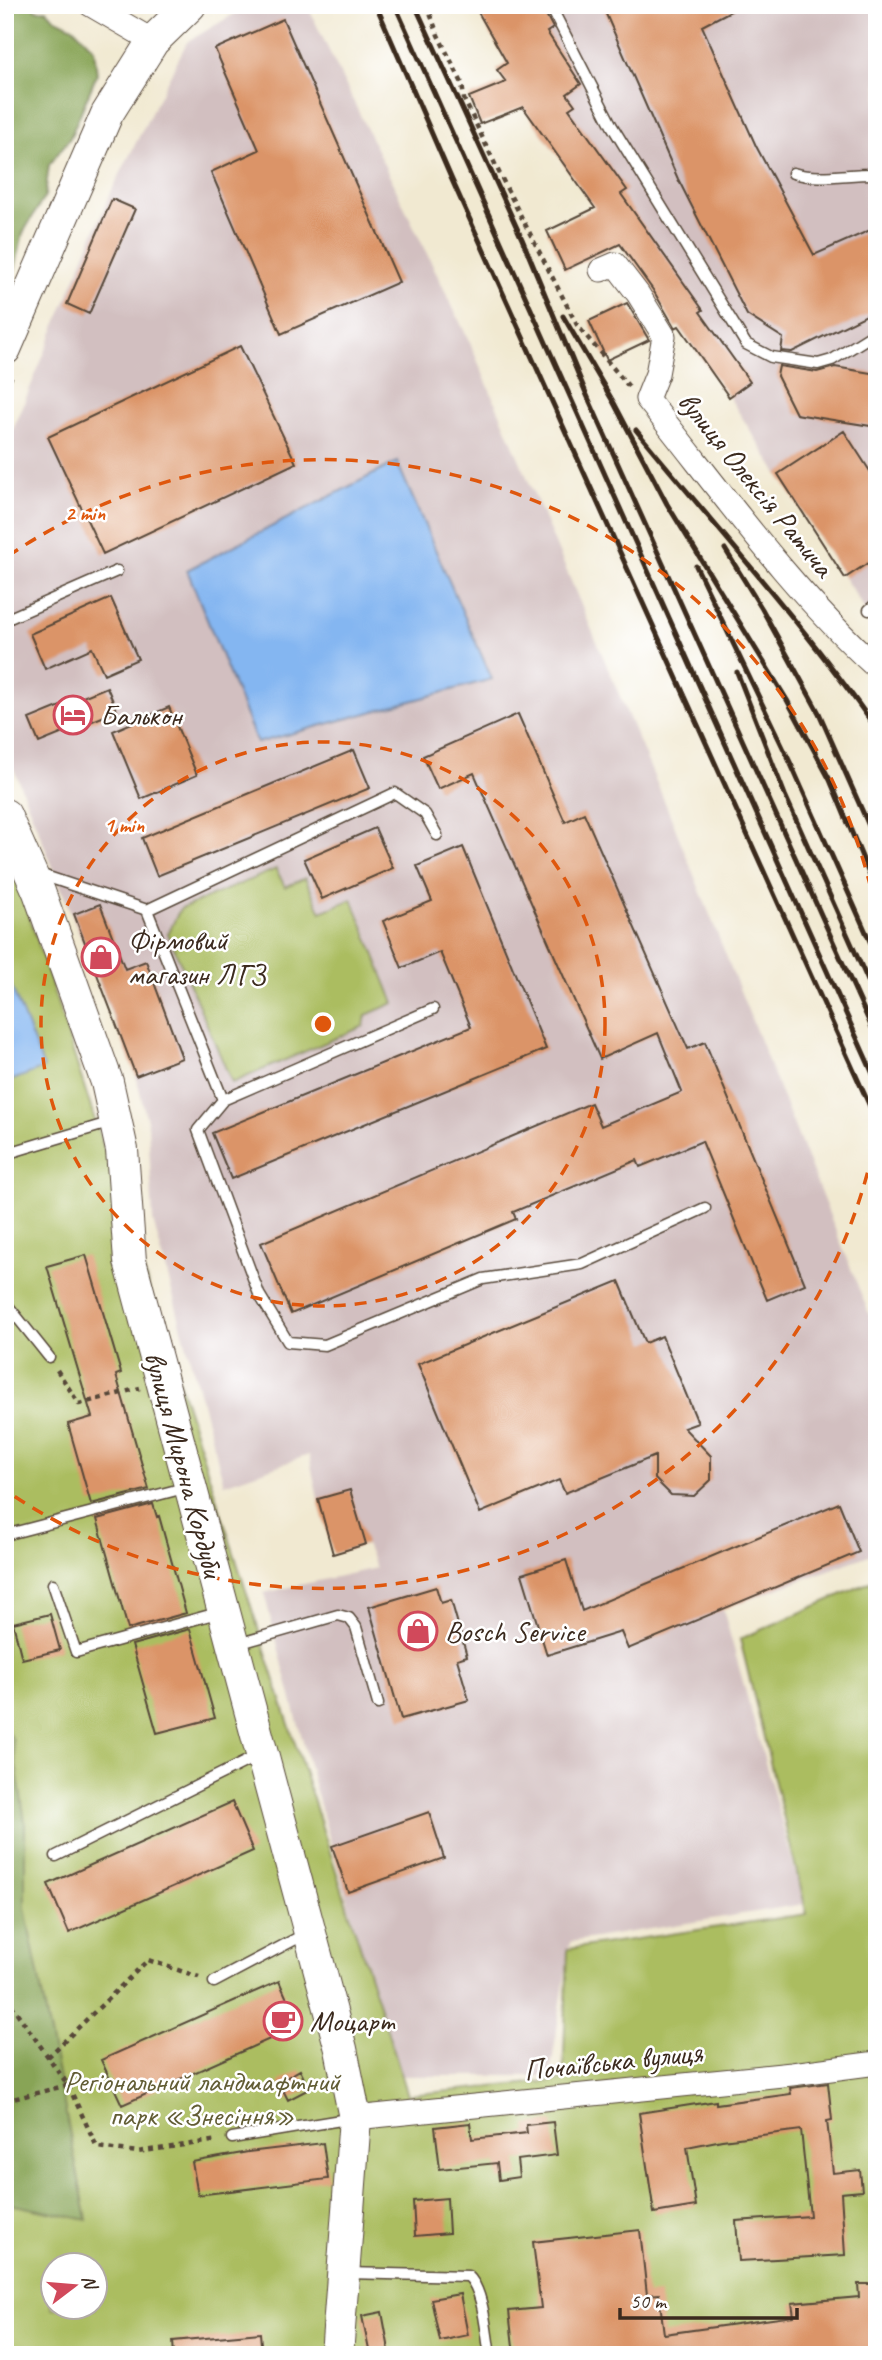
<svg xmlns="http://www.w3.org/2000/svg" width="882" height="2360" viewBox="0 0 882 2360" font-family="Caveat,sans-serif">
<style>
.industrial{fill:#d2bfc0}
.green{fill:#abbd61;stroke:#737440;stroke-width:2;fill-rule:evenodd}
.forest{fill:#88a457;stroke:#62673a;stroke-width:2}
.water{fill:#84b6f1;stroke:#607088;stroke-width:2}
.building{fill:#db9467}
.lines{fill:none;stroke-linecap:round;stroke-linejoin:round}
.lane-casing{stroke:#564739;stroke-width:13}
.street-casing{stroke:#564739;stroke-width:25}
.secondary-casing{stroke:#564739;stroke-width:34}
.path{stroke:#564739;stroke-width:4.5;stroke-dasharray:5 5;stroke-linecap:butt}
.lane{stroke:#fff;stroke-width:10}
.street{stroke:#fff;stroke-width:23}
.secondary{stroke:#fff;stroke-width:32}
.rail{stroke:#3b2a1e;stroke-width:5}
.ring{fill:none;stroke:#df570d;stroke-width:3.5;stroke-dasharray:12 9}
.labels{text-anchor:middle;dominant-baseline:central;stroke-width:5;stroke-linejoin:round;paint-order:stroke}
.street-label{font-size:30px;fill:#3b2a1e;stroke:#fff}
.poi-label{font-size:30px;fill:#3b2a1e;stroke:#fff;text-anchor:start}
.park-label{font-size:30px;fill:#625d35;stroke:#fff}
.centre{fill:#df570d;stroke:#fff;stroke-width:3.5}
.ring-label{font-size:21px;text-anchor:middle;font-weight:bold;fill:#df570d;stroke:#fff;stroke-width:5;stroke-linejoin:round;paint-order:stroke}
</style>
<rect width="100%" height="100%" fill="#fff"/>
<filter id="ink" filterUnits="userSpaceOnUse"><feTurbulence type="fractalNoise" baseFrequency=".0143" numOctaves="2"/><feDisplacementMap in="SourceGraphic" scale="14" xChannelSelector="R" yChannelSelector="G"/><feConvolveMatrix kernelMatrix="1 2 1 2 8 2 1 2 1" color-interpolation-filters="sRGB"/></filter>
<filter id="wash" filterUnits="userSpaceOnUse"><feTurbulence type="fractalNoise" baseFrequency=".00686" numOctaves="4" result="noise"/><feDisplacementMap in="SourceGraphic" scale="28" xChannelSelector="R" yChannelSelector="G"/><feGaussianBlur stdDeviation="1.57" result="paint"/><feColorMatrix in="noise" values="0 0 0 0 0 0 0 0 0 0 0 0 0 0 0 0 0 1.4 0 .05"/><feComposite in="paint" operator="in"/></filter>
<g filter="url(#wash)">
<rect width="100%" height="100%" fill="#f1e9d1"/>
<path class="industrial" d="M249,5H307L470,343L666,805L877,1334V1552L723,1609L804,1904L570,1942L550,2076H398L315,1788L264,1593L376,1568L366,1545L333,1554L318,1499L309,1455L224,1484L153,1221L148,1125L136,1076L5,747V449L109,196L187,42Z
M476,5H877V621L874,624L729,397L497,70L507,63Z"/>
<path class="green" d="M5,840L408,2095L563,2080L568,1949L807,1914L740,1639L877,1579V2355H5ZM52,2266H94V2308H52Z
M276,869L285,887L305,878L321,912L352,899L394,1003L366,1015L364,1026L232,1083L168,934L180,909Z"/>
<path class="forest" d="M5,5H32L36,10H47L54,18L73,27L94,49L97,74L70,138L49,165L45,196L23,233L15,269L5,284Z
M5,1726L12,1738L25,1821V1908L87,2220L5,2203Z"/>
<path class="water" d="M397,462L492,679L257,743L187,570Z
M5,970L44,1068L5,1083Z"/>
<g id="blocks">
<path class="building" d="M474,5H541L553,28L547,32L581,84L567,94L575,105L569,109L627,190L621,194L703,310L700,312L750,382L729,397L679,326L675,328L653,290L620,244L565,270L547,231L595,208L523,107L480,124L469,97L506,82L497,70L507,63Z
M602,5H742L702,26L756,146L814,255L877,227V310L792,352L781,351L783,338L747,315L678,179Z
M283,19L399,282L281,334L211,172L259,150L215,49Z
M112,199L135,209L89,314L67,304Z
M627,303L649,340L607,360L589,321Z
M240,346L296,463L103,554L48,437Z
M779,366L817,372L835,367L877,374V427L796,414L777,376Z
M844,431L877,482V557L845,578L778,474Z
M111,598L138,659L104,674L92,648L45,669L30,634Z
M107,687L117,711L39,743L29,719Z
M169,707L197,775L141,799L113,731Z
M518,714L565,822L584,813L688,1049L705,1042L805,1284L767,1300L702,1141L640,1167L637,1160L513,1212L516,1219L291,1314L261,1243L591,1103L601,1126L682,1092L658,1033L600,1059L474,773L438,789L423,756Z
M354,750L370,788L157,876L142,838Z
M375,828L393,868L322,899L304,859Z
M463,847L546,1049L231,1179L212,1133L471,1027L440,952L402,968L383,921L432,901L417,866Z
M100,904L125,969L146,961L182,1058L136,1076L74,914Z
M86,1255L121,1373L116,1375L149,1489L91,1504L68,1424L92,1417L47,1266Z
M619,1281L645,1343L662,1336L698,1423L684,1428L711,1456V1480L694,1496L671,1495L655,1479V1456L565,1493L559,1480L480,1513L418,1364Z
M350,1490L366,1544L333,1554L318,1499Z
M839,1503L859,1552L628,1649L621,1632L547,1655L522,1574L566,1560L582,1611Z
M153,1504L157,1517L159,1516L186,1613L128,1629L97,1519Z
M436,1587L441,1603L451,1600L467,1656L457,1659L469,1700L401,1719L369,1607Z
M50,1614L60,1650L22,1659L13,1623Z
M190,1629L215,1718L157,1733L132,1645Z
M232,1802L253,1851L69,1933L48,1884Z
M429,1812L444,1858L348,1892L332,1846Z
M279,1981L299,2026L122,2105L101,2060Z
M300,2070L309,2089L288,2100L279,2082Z
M828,2083L832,2120L827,2121L833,2173L860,2170L862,2191L841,2193L845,2255L739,2261L736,2221L810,2216L801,2130L722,2140L687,2147L696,2206L654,2213L639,2113L716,2101V2104L791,2094L790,2088Z
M553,2122L557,2155L517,2160L519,2177L499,2180L497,2163L440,2169L435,2127L470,2123L472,2139L527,2133L526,2125Z
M323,2143L328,2179L198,2195L192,2162L248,2152Z
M447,2198L449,2233L415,2236L413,2201Z
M640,2230L647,2295L659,2294L664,2334L794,2316L792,2303L859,2297L858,2284H877V2355H514L509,2311L541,2308L533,2242Z
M460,2294L468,2335L440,2341L431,2299Z
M382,2312L390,2355H370L362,2316Z
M260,2333L262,2355H174L173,2341Z"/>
</g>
</g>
<g filter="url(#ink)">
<use href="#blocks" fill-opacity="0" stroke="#564739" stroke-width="2"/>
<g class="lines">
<defs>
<path id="lane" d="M550,5L612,126L746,344L771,357L818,364L832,360L877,332
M793,173C821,181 848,173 877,174
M869,610L877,603
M5,620L117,571
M39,874L147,910L395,793L425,814L437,835
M147,910L223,1100L198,1130L259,1294L288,1342L325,1345L483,1279L582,1264L705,1208
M223,1100L433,1009
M5,1154L112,1122
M5,1302L49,1357
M5,1535L188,1487
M53,1584L76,1652L221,1612
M234,1645L338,1615L349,1618L356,1627L378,1704
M56,1856L259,1755
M214,1982L307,1933
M232,2138L353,2118
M347,2273L468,2276C484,2290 486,2334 490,2355"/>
<path id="street" d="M91,5L153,41
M601,270L615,264L638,294L664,336L657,374L647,399C721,491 790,589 877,668
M355,2118L792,2074L877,2063"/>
<path id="secondary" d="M5,349L107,114L153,41L190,5
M5,815L39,892L107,1082L122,1150L130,1261L341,2049L355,2118L337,2355"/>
</defs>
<use href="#lane" class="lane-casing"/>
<use href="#street" class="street-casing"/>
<use href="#secondary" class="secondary-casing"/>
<path class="path" d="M427,5L438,35L462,83L464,99L507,189L577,325L630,388
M5,390L13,373
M57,1370L79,1404L140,1388
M5,1996L68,2085L97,2147L138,2152L218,2140
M48,2057L148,1960L199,1977
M5,2101L68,2085"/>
<use href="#lane" class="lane"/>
<use href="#street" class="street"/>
<use href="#secondary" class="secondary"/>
<path class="rail" d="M376,5L452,180L877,1122
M395,5L877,1083
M415,5L522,239L586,393L877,1039
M563,316L614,403L667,504L787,700L830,780L877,893
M636,430C717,529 804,624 877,730
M725,549L762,609L819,713L877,844
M696,566L790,762L877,957
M737,672L785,795L877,1001"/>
</g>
</g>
<g class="ring">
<circle cx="323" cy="1024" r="282"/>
<path d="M877 1132A564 564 0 0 1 8 1492M8 556A564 564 0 0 1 877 916"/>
</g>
<defs>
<symbol id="hotel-ring" viewBox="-11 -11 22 22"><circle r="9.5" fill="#fff" stroke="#d1495b" stroke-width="1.5"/><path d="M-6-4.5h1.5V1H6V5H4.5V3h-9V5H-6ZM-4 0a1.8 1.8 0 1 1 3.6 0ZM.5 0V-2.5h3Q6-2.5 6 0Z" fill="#d1495b"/></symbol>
<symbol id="shop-ring" viewBox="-11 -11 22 22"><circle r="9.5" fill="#fff" stroke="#d1495b" stroke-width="1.5"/><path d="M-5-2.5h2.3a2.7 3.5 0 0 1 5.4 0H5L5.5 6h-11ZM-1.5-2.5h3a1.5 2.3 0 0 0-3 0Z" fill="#d1495b"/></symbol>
<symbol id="cafe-ring" viewBox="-11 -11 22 22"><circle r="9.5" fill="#fff" stroke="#d1495b" stroke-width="1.5"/><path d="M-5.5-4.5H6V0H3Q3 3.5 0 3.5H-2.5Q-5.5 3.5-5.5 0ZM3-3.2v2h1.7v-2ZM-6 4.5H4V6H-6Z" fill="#d1495b"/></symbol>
</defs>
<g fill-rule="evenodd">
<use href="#hotel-ring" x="51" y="693" width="44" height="44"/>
<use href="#shop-ring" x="79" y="935" width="44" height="44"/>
<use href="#shop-ring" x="396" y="1609" width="44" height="44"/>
<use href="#cafe-ring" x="261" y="1999" width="44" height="44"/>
</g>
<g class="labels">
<g class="street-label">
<text transform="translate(756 484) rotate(51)">вулиця Олексія Ратича</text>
<text transform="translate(184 1464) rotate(75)">вулиця Мирона Кордуби</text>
<text transform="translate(613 2061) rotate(-6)">Почаївська вулиця</text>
</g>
<g class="poi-label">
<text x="100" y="715">Балькон</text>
<text x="128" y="940">Фірмовий<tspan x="128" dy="34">магазин ЛГЗ</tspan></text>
<text x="445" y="1631">Bosch Service</text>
<text x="310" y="2021">Моцарт</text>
</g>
<g class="park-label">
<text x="202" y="2081">Регіональний ландшафтний<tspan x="202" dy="34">парк «Знесіння»</tspan></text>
</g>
</g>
<circle cx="323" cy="1024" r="10" class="centre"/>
<g class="ring-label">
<text x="85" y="520">2 min</text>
<text x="124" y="832">1 min</text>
</g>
<rect width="882" height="2360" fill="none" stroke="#fff" stroke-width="28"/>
<g transform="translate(74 2286) rotate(74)"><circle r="33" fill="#ffffff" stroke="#b1aaa5" stroke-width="2"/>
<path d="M0-5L12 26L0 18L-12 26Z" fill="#d1495b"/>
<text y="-10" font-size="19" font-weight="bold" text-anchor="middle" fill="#3b2a1e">N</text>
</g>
<path d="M620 2308v10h177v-10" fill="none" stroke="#3b2a1e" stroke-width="3.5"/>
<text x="630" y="2308" font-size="21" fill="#3b2a1e" stroke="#ffffff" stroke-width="5" paint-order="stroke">50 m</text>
</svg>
